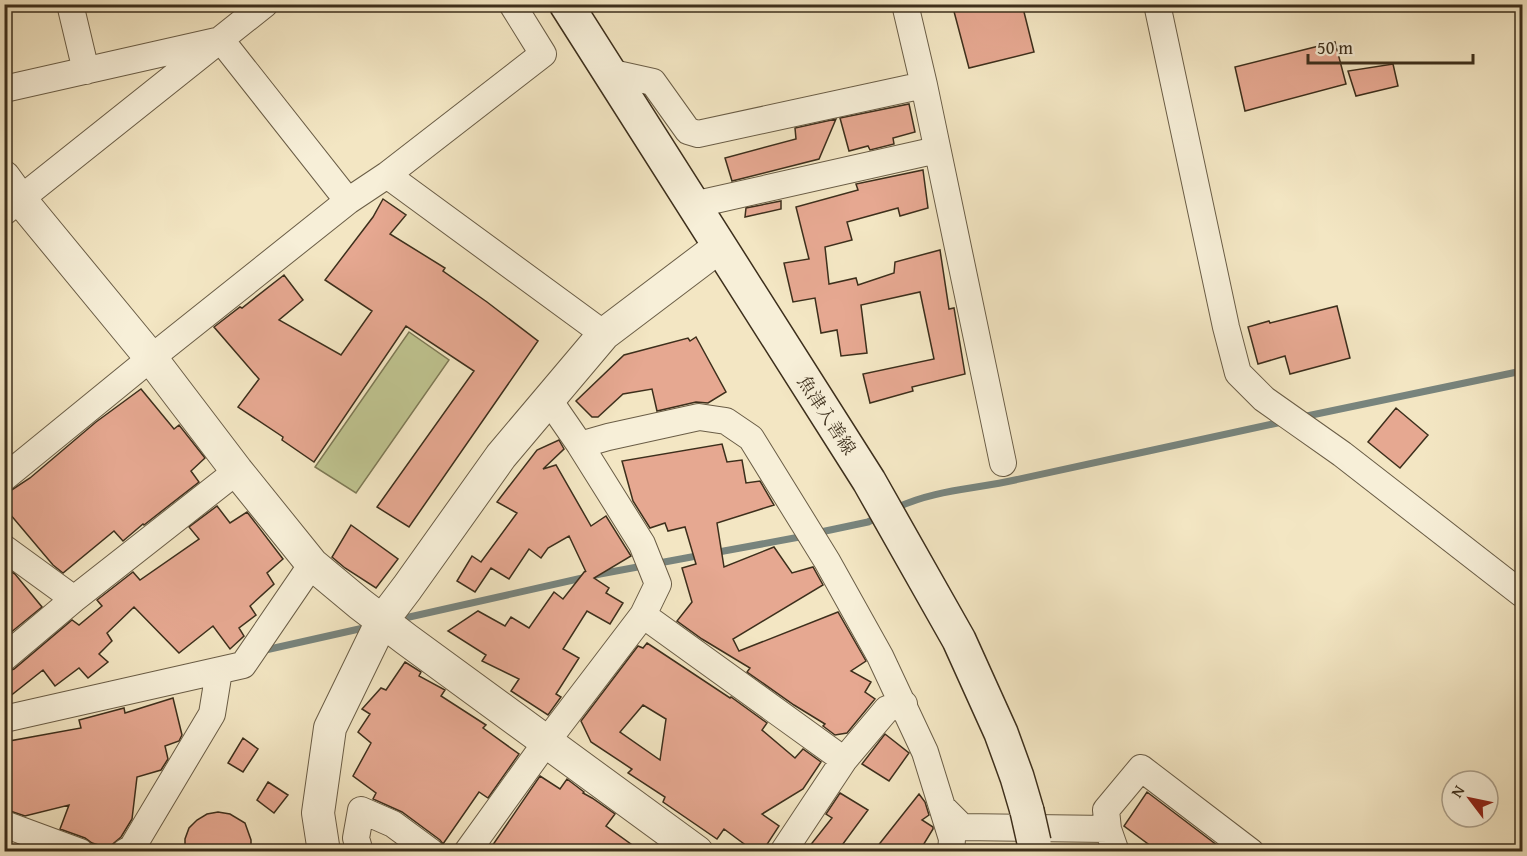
<svg xmlns="http://www.w3.org/2000/svg" width="1527" height="856" viewBox="0 0 1527 856" font-family="'Gentium Book Plus','Noto Serif JP',serif">
<style>
.green{fill:#bfc490;stroke:#7e7a56;stroke-width:1.5}
.lines{fill:none;stroke-linecap:round;stroke-linejoin:round}
.stream{stroke:#78847d;stroke-width:7}
.building{fill:#e6a891;stroke:#3d2f1c;stroke-width:1.5;fill-rule:evenodd}
.minor-casing{stroke:#6a5d46;stroke-width:28}
.tertiary-casing{stroke:#6a5d46;stroke-width:34}
.secondary-casing{stroke:#3d2f1c;stroke-width:36}
.minor{stroke:#f7efd8;stroke-width:26}
.tertiary{stroke:#f7efd8;stroke-width:32}
.secondary{stroke:#f7efd8;stroke-width:33}
.secondary-bridge-casing{stroke:#3d2f1c;stroke-width:36;stroke-linecap:butt}
.secondary-bridge{stroke:#f7efd8;stroke-width:33}
.labels{text-anchor:middle;dominant-baseline:central;stroke-width:4.5;stroke-linejoin:round;paint-order:stroke}
.street-label{font-size:18px;fill:#3d2f1c;stroke:#f7efd8}
</style>
<rect width="100%" height="100%" fill="#f3e6c3"/>
<filter id="stains"><feTurbulence type="fractalNoise" baseFrequency=".00333" numOctaves="4"/><feColorMatrix values="0 0 0 0 .2 0 0 0 0 .09 0 0 0 0 .02 0 0 0 .5 -.17"/></filter>
<radialGradient id="worn" r=".72"><stop offset=".6" stop-color="#630" stop-opacity="0"/><stop offset="1" stop-color="#630" stop-opacity=".3"/></radialGradient>
<path class="green" d="M409,332L449,360L356,493L315,467Z"/>
<g class="lines">
<path class="stream" d="M1302,417L1522,371
M896,508C933,490 975,489 1015,480C1104,461 1193,441 1282,422
M816,533L868,522L880,516
M713,553L805,536
M396,620L600,574L702,555
M261,651L368,627"/>
</g>
<path class="building" d="M952,4H1022L1034,52L969,68Z
M1335,42L1346,84L1245,111L1235,67Z
M1393,64L1398,86L1356,96L1348,71Z
M909,104L915,132L893,138L894,144L870,150L868,146L849,151L840,118Z
M836,119L819,159L732,181L725,158L796,139L795,128Z
M923,170L928,208L900,216L898,208L847,222L852,240L825,247L829,284L856,278L858,285L894,273L895,262L940,250L949,309L954,308L965,374L912,387L913,391L870,403L863,374L934,359L920,292L861,305L867,353L841,356L837,330L821,333L815,298L793,302L784,263L809,259L796,207L858,190L856,184Z
M383,199L406,215L390,234L445,268L443,271L487,302L538,341L409,527L377,507L474,371L406,326L314,462L282,440L283,437L238,407L259,379L214,327L240,307L242,308L284,275L303,300L279,320L341,355L372,311L325,280L373,217Z
M781,201V209L745,217L746,208Z
M1337,306L1350,358L1290,374L1285,356L1258,364L1248,327L1269,321L1270,323Z
M696,337L726,392L708,403L696,402L657,411L652,389L623,394L598,417H592L576,401L624,355L688,338L690,341Z
M141,389L174,429L179,425L205,458L191,471L199,482L144,525L143,524L123,541L114,531L63,573L53,565L4,507V495L30,478L96,422Z
M1396,408L1428,435L1400,468L1368,442Z
M559,440L564,449L543,469L556,465L591,526L606,516L631,556L594,578L609,588L606,593L623,603L610,624L587,611L563,649L579,658L556,694L561,697L548,715L511,691L519,679L482,661L486,655L448,631L478,611L505,626L511,617L529,628L554,592L563,599L585,571L586,572L569,536L548,548L541,558L529,549L509,579L491,568L475,592L457,581L472,556L481,562L517,513L497,502L537,450Z
M722,444L727,462L742,460L746,483L760,481L774,505L717,523L724,567L774,547L792,573L813,567L823,585L733,639L739,651L838,612L866,661L851,671L871,682L865,692L875,699L847,733L835,735L823,726L825,724L794,705L747,672L750,668L702,639L677,621L692,602L682,568L696,564L685,527L668,531L665,523L650,528L633,501L622,461Z
M217,506L230,523L247,512L283,559L267,573L274,584L250,606L256,615L239,628L244,636L230,649L213,626L179,653L134,607L107,633L112,641L99,654L108,662L88,678L79,668L55,686L43,670L4,701V673L14,669L72,620L79,625L102,606L97,600L133,572L140,580L199,539L189,527Z
M351,525L398,559L376,588L345,568L332,557Z
M4,567L15,574L42,607L4,638Z
M647,643L730,698L731,697L767,723L762,730L795,758L803,749L821,762L803,789L762,814L779,826L762,852H755L724,829L717,839L663,802L665,797L628,773L632,769L591,742L581,721L638,646L643,648ZM643,705L666,719L660,760L620,732Z
M405,662L421,672L419,676L445,690L441,696L486,725L483,728L519,754L488,798L479,792L443,844L440,840L402,812L373,799L376,793L353,776L371,743L358,732L370,714L362,709L381,688L386,690Z
M173,698L182,735L179,741L165,746L168,759L161,770L137,777L132,819L121,837L108,848L92,843L85,838L60,829L69,805L25,816L4,809V742L81,728L79,720L124,708L125,713Z
M885,734L909,753L889,781L862,764Z
M243,738L258,749L243,772L228,763Z
M540,776L560,789L567,779L584,792L583,793L592,798L615,814L606,826L642,852H488Z
M268,782L288,795L274,813L257,800Z
M1147,792L1226,852H1159L1124,826Z
M840,793L868,810L837,852H805L832,818L826,814Z
M919,794L925,802L929,815L922,820L933,827V829L919,852H873Z
M218,812L230,814L245,823L251,840V852H185V839L189,828L197,820L207,814Z"/>
<g class="lines">
<defs>
<path id="minor" d="M70,4L86,71
M905,4L924,85L1003,463
M1157,4L1226,327L1238,373L1264,399L1342,454L1522,594
M608,72L653,82L688,131L698,134L924,85
M4,89L221,40L348,201
M387,175L604,334
M693,205L937,150
M4,212L265,4
M580,445L608,437L699,417L726,421L751,438L827,561L880,656L925,752L952,839L951,852
M4,478L151,358L348,201L387,175L543,54L512,4
M4,548L74,599L237,471
M643,615L844,760
M4,658L74,599
M4,719L243,665L312,564
M943,808L962,827L1108,829
M4,824L80,852
M125,852L132,848L212,714L219,671
M360,852L356,838L361,810L393,824L431,852
M467,852L547,741L643,615L658,584L642,544L580,445L549,400
M783,852L844,760L887,709L904,704
M1116,852L1108,829L1106,810L1141,768L1251,852"/>
<path id="tertiary" d="M4,177L20,199L151,358L237,471L312,564L360,604L406,639L697,852
M324,852L318,813L330,728L382,621L407,588L501,456L604,334L719,247"/>
<path id="secondary" d="M566,4L869,481L959,640L1001,733L1017,777L1027,811"/>
</defs>
<use href="#minor" class="minor-casing"/>
<use href="#tertiary" class="tertiary-casing"/>
<use href="#secondary" class="secondary-casing"/>
<use href="#minor" class="minor"/>
<use href="#tertiary" class="tertiary"/>
<use href="#secondary" class="secondary"/>
<defs>
<path id="secondary-bridge" d="M1027,811L1034,842"/>
</defs>
<use href="#secondary-bridge" class="secondary-bridge-casing"/>
<use href="#secondary-bridge" class="secondary-bridge"/>
</g>
<g class="labels">
<g class="street-label">
<text transform="translate(827 415) rotate(57)">魚津入善線</text>
</g>
</g>
<rect width="1527" height="856" fill="none" stroke="#f3e6c3" stroke-width="24"/>
<rect x="6" y="6" width="1515" height="844" fill="none" stroke="#3d2f1c" stroke-width="3"/>
<rect x="12" y="12" width="1503" height="832" fill="none" stroke="#3d2f1c" stroke-width="1.5"/>
<g transform="translate(1470 799) rotate(302)"><circle r="28" fill="#f7efd8" stroke="#ada28d" stroke-width="1.5"/>
<path d="M0-4.5L10 22L0 15L-10 22Z" fill="#8f2418"/>
<text y="-9" font-size="16" font-weight="bold" text-anchor="middle" fill="#3d2f1c">N</text>
</g>
<path d="M1308 54v9h165v-9" fill="none" stroke="#3d2f1c" stroke-width="3"/>
<text x="1317" y="54" font-size="18" fill="#3d2f1c" stroke="#f7efd8" stroke-width="4.5" paint-order="stroke">50 m</text>
<rect width="100%" height="100%" filter="url(#stains)"/>
<rect width="100%" height="100%" fill="url(#worn)"/>
</svg>
